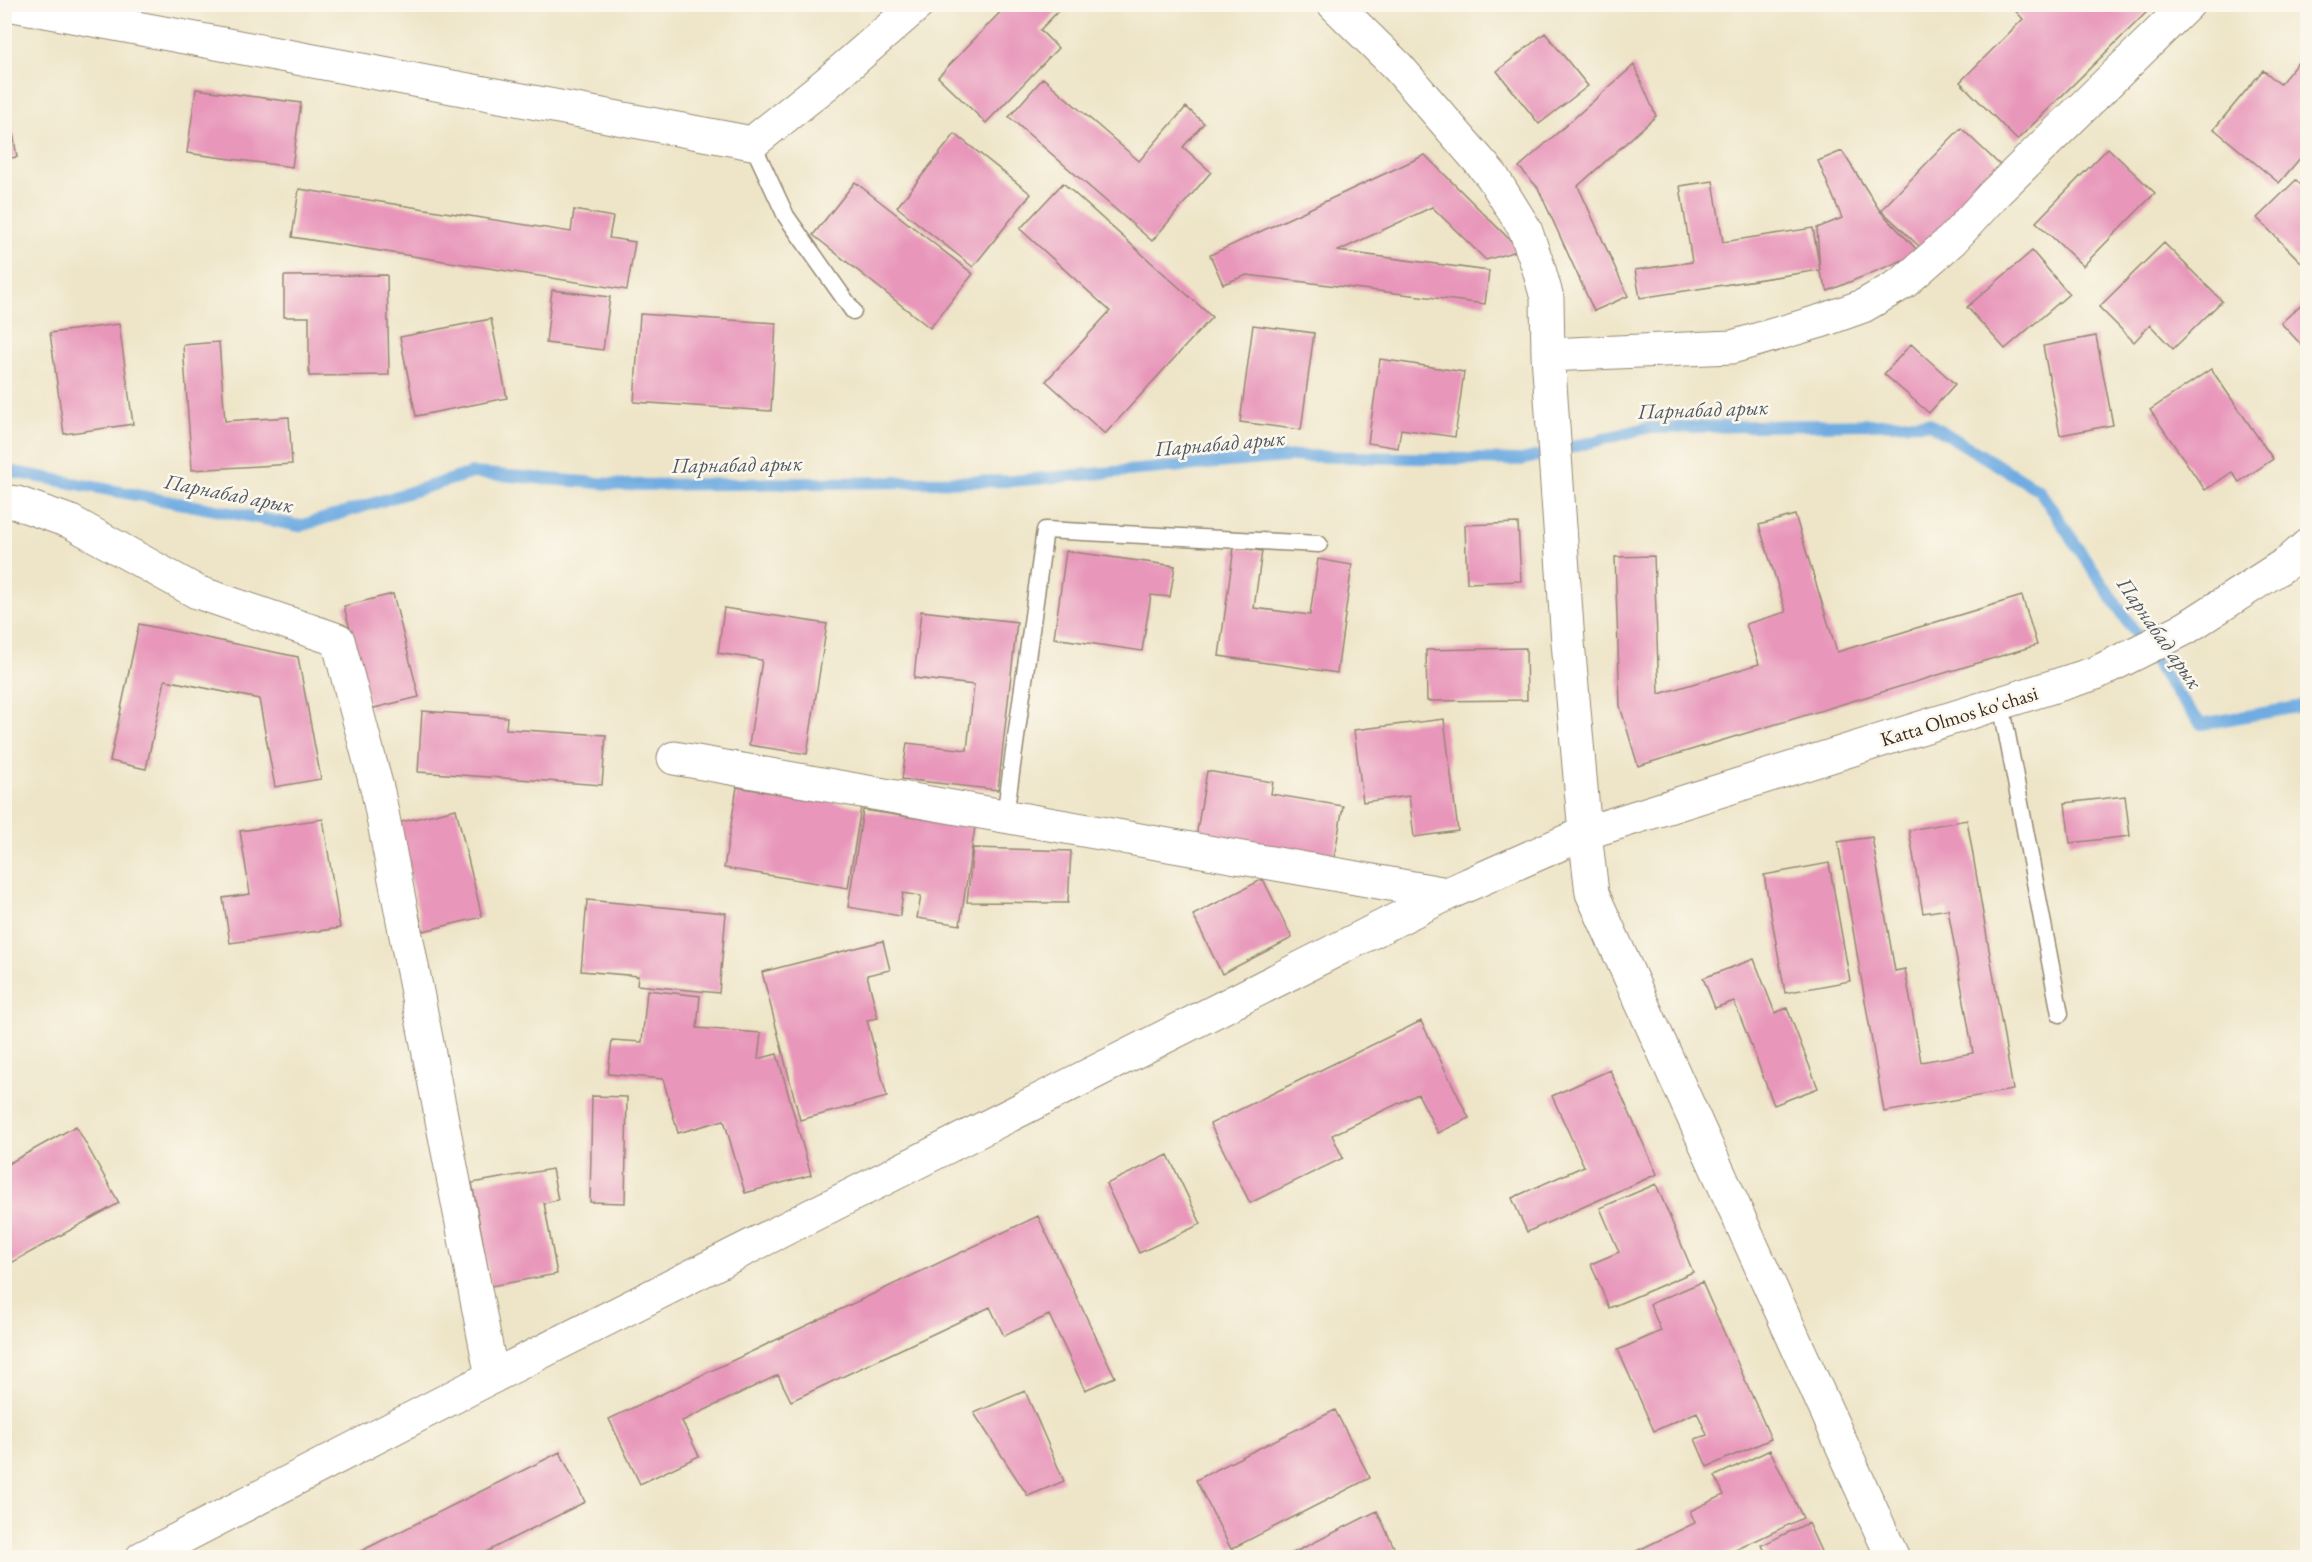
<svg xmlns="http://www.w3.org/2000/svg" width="2312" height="1562" viewBox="0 0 2312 1562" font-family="'EB Garamond',serif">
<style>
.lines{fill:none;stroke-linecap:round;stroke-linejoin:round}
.stream{stroke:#70ace1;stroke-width:12}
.building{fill:#e896ba}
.lane-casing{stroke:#948873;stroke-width:19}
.street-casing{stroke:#948873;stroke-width:35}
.secondary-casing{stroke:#948873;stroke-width:35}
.lane{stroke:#fff;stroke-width:16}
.street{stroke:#fff;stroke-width:33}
.secondary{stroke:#fff;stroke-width:33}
.labels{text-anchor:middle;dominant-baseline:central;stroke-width:5;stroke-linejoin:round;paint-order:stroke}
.street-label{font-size:20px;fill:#3b2a1e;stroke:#fbf7ec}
.water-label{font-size:21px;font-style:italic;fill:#4e5862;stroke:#fbf7ec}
</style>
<rect width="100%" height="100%" fill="#fbf7ec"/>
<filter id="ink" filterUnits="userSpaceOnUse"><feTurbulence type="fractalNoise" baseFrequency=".0167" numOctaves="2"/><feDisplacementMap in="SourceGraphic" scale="12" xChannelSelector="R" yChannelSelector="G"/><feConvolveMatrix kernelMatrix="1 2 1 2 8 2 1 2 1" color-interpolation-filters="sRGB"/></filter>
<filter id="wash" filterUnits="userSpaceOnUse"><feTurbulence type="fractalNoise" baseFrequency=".008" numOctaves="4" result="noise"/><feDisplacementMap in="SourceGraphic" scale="24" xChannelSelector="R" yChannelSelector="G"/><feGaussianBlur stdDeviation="1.35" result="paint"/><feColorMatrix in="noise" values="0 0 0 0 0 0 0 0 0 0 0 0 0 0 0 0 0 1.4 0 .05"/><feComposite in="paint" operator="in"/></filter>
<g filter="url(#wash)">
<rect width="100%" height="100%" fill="#eee5c8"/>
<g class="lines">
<path class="stream" d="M4,470L300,526L472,473L624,485L1012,481L1297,456L1522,460L1646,428L1928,423L2039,490L2176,693L2201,724L2308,705"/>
</g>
<g id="blocks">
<path class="building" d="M1008,4H1065L1040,30L1058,48L986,123L938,77Z
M2009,4H2155L2017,140L1960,82L2023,19Z
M1545,33L1588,86L1539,124L1497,71Z
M2299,61L2308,68V149L2279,183L2214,129L2263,70L2280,84Z
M1634,65L1656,116L1578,186L1628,296L1594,311L1538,188L1519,167Z
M1043,78L1139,161L1186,107L1204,123L1183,147L1211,172L1152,241L1009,117Z
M196,89L301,103L292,167L187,153Z
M7,96L17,157L4,159V97Z
M1961,128L2002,167L1922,249L1881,210Z
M955,134L1031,194L973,267L897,207Z
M2108,148L2155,193L2083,266L2036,222Z
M1842,151L1880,211L1920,253L1828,291L1820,273L1817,228L1842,218L1818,161Z
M1425,155L1520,250L1486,260L1432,207L1338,251L1489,271L1485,304L1247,275L1223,284L1210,255Z
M2296,180L2308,192V269L2257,218Z
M1713,181L1723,242L1813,228L1820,270L1640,298L1635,270L1692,262L1680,186Z
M855,182L973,274L930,328L813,235Z
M1063,183L1212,317L1105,434L1046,381L1110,311L1020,229Z
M299,189L571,232L574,210L613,217L609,238L635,242L627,290L292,237Z
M2164,243L2222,301L2173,349L2150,325L2134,342L2099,307Z
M2032,251L2069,294L2005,349L1967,307Z
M387,275L389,375L309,376V317H284V276Z
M552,290L610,297L603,350L546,343Z
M2308,298V352L2281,323Z
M640,314L776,323L771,411L634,402Z
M491,319L507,398L416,416L400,337Z
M119,324L133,424L64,434L50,333Z
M1253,325L1314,333L1301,430L1240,422Z
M2096,336L2113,425L2060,435L2043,346Z
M219,342L225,421L289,417L292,464L192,470L183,345Z
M1911,344L1955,384L1929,413L1884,374Z
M1380,359L1464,372L1455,437L1401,429L1398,448L1368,443Z
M2211,369L2273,459L2239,482L2232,472L2205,490L2150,410Z
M1795,515L1837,652L2022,596L2037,645L1638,766L1620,706L1615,557L1654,556L1659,694L1759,664L1746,624L1786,612L1759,525Z
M1518,523L1521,581L1467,583L1465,525Z
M1234,547L1262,551L1254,608L1310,615L1318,559L1352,565L1337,673L1219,656Z
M1066,551L1175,566L1170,597L1151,595L1142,651L1054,638Z
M393,594L419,697L370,709L344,606Z
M724,608L827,624L807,754L749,745L762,660L718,653Z
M921,611L1017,622L998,790L902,779L907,743L967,750L974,685L914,678Z
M139,624L298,657L321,779L275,787L259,699L165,680L146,769L110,761Z
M1526,648L1527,700L1427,701L1426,650Z
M422,711L507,717L506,729L606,735L602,785L418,772Z
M1444,719L1458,831L1414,837L1409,796L1363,802L1354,730Z
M1207,771L1273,782L1271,794L1343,806L1334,859L1196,837Z
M737,787L861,807L848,888L724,868Z
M2125,796L2130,836L2070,843L2065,803Z
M456,809L482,917L423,931L397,823Z
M863,810L975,827L960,925L917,918L921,896L903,893L900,916L848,907Z
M323,819L340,928L230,943L223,898L250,894L240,831Z
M1967,820L2013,1090L1884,1112L1838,842L1872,837L1895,971L1905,969L1921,1062L1973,1053L1948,909L1923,913L1909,830Z
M973,848L1071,851L1068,903L967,902Z
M1829,863L1850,981L1785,993L1764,875Z
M1263,879L1292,938L1222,974L1193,915Z
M587,900L726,913L719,993L637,985L638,976L581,971Z
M883,941L890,970L867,975L878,1018L867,1020L887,1097L800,1120L762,972Z
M1754,959L1775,1013L1787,1008L1818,1088L1774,1105L1734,1001L1715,1008L1703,978Z
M647,990L700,996L697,1028L761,1033L758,1059L777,1054L811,1175L745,1193L724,1120L678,1133L663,1079L608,1074L612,1040L642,1042Z
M1421,1021L1469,1118L1438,1133L1418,1094L1332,1135L1343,1158L1250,1203L1210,1124Z
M1610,1070L1657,1174L1527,1232L1512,1198L1584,1166L1552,1096Z
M592,1096L627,1097L625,1203L590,1202Z
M76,1126L119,1203L4,1267V1166Z
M1168,1155L1201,1224L1139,1253L1106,1184Z
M552,1169L558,1200L544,1203L557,1274L491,1286L472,1183Z
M1656,1184L1693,1272L1609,1308L1591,1264L1619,1252L1600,1208Z
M1038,1216L1115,1377L1085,1390L1049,1315L1004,1336L990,1307L791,1401L778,1375L682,1421L699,1456L640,1484L609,1419Z
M1702,1282L1771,1439L1707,1467L1695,1439L1707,1435L1697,1412L1654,1431L1618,1350L1661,1331L1650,1304Z
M1025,1391L1064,1481L1028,1496L974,1413Z
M1335,1410L1370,1478L1231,1549L1196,1480Z
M1770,1450L1803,1518L1719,1558H1622L1695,1523L1690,1511L1724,1495L1715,1476Z
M560,1452L585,1502L519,1535L474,1558H347Z
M1377,1511L1399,1558H1283Z
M1808,1523L1824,1558H1768L1762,1545Z"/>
</g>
</g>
<g filter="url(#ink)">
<use href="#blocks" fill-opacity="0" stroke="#948873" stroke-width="1.5"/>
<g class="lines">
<defs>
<path id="lane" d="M752,143L786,216L853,311
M2001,703L2060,1014
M1005,816L1045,530L1319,544"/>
<path id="street" d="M8,4L752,143L826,84L918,4
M1334,4L1398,67L1492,176L1525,229L1538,266L1547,298L1548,355L1568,642L1585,833
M1548,355L1732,347L1821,321L1863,306L1903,283L1952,240L1994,194L2188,4
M4,501L17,503L71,522L197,592L338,640L378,792L492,1377
M674,758L1447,894"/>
<path id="secondary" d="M1585,833L1592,893L1893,1558
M142,1558L492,1377L1447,894L1585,833L2096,673L2186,628L2290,561L2308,545"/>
</defs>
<use href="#lane" class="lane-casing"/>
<use href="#street" class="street-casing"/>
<use href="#secondary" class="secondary-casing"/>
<use href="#lane" class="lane"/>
<use href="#street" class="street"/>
<use href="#secondary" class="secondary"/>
</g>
</g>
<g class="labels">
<g class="street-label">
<text transform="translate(1959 716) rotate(-17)">Katta Olmos ko'chasi</text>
</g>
<g class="water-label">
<text transform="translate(1703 409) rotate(-2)">Парнабад арык</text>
<text transform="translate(1220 443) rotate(-5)">Парнабад арык</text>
<text transform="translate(737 464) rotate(-1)">Парнабад арык</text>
<text transform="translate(229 493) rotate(11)">Парнабад арык</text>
<text transform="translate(2160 633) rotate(55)">Парнабад арык</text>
</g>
</g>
<rect width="2312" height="1562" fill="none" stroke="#fbf7ec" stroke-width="24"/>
</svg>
